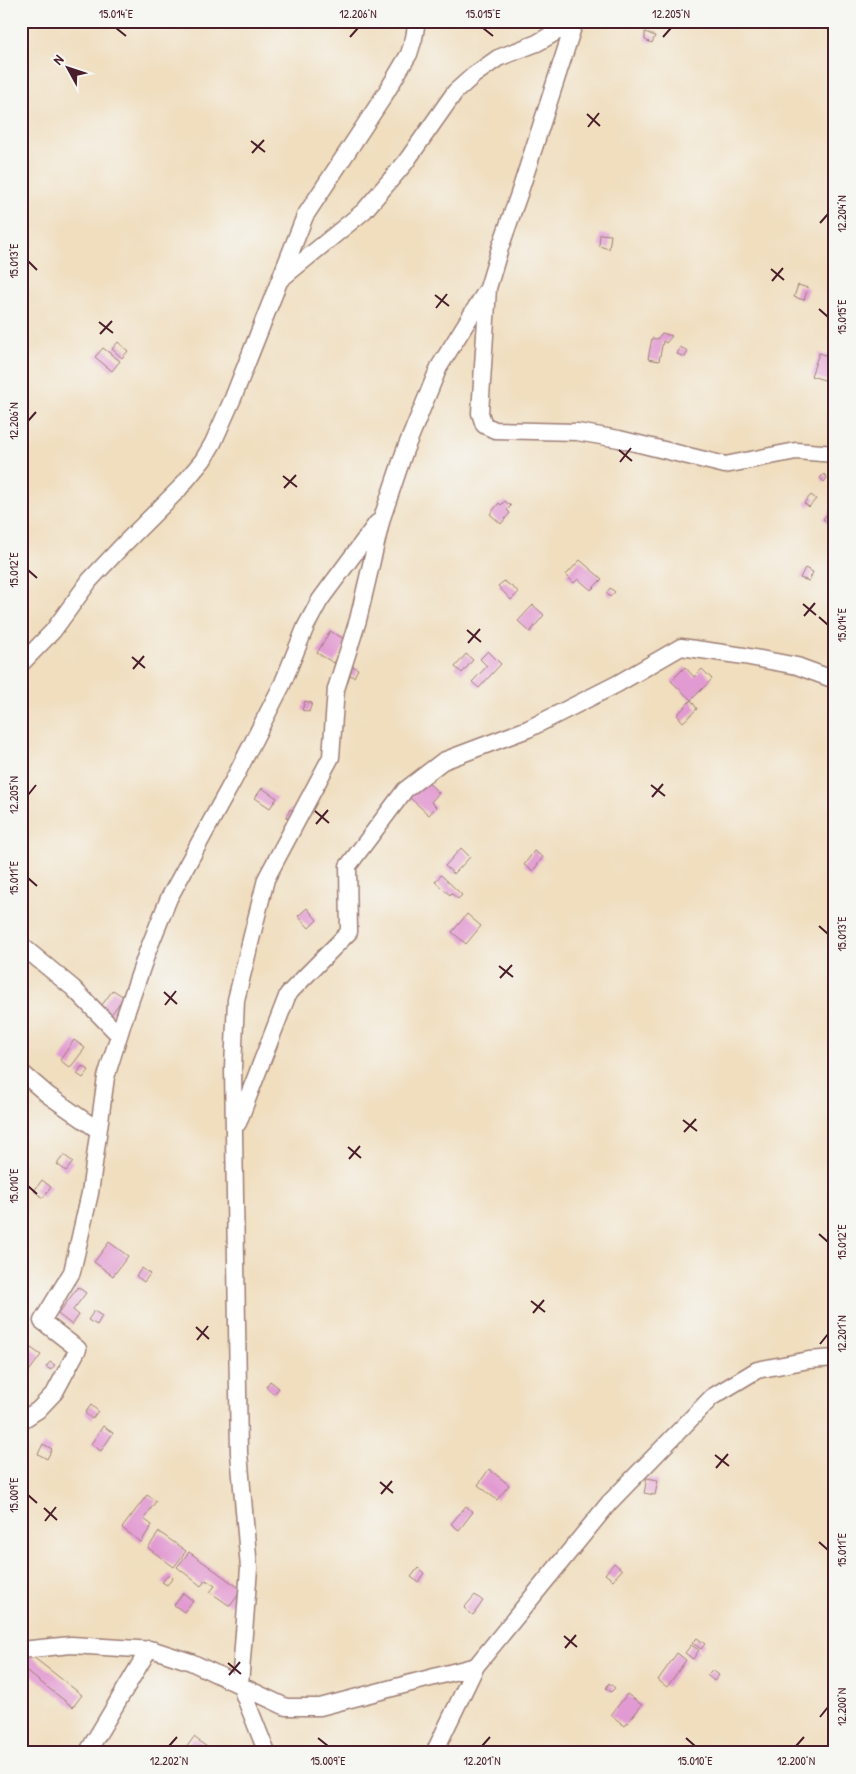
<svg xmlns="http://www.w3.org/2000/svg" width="856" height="1774" viewBox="0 0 856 1774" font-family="'Patrick Hand',sans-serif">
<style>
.building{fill:#e29bd2}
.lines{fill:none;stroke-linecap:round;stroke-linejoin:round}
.minor-casing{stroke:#9d7e75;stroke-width:19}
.minor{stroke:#fff;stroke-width:16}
.ticks{fill:none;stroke:#4a1f2b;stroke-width:2}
.neatline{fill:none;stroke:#4a1f2b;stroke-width:2}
.ticks-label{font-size:12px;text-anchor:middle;fill:#4a1f2b}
</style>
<rect width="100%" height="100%" fill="#f6f6f2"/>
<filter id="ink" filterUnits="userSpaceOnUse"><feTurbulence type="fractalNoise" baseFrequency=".02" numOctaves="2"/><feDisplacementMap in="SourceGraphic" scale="10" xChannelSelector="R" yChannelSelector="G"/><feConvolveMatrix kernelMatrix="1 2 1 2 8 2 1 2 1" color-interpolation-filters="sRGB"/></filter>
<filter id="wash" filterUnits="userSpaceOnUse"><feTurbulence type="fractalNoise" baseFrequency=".0096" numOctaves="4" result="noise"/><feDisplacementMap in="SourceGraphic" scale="20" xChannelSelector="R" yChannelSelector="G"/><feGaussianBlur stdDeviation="1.12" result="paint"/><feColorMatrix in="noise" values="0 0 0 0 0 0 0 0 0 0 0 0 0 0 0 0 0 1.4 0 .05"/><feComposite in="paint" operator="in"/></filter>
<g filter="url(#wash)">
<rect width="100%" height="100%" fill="#f0debf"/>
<g id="blocks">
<path class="building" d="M645,32L655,36L652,43L645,40Z
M600,234L611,235L609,249L599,246Z
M798,285L808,288L804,300L794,297Z
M662,333L672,336L666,343L663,341L659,361L648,359L652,338L657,339Z
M118,342L128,351L122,358L112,349Z
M680,347L688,351L685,357L677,354Z
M103,348L120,361L112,371L95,357Z
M819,353L835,358L828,381L811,376Z
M824,474L827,478L824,482L820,478Z
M811,495L816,499L809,507L804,503Z
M505,501L511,506L507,510L510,513L501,524L490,514L499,503L501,505Z
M833,508L835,509V529L823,519Z
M580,560L602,579L591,590L578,579L574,583L566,575Z
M805,568L813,572L809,581L800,578Z
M504,581L519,592L511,600L498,586Z
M610,588L615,592L610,597L606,593Z
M533,605L544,615L530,632L518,621Z
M330,631L348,641L334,663L317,653Z
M488,651L501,664L479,688L472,682L487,666L480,659Z
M466,654L473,660L462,673L455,667Z
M350,665L358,669L354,677L346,673Z
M685,667L694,677L702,669L712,679L691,700L671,681Z
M691,700L697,709L683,722L677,715Z
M305,701L312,703L309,712L302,710Z
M422,777L439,793L431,802L436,807L429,815L409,797Z
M262,788L277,798L270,808L255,798Z
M290,809L294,811L290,820L286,817Z
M461,848L470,857L454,874L445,866Z
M534,851L543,857L533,871L524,865Z
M441,875L462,895L458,899L451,893L450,895L435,882Z
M307,908L317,920L309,928L298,916Z
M467,914L481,926L466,944L452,932Z
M113,990L124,997L110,1016L99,1009Z
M74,1040L85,1048L70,1068L60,1060Z
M82,1066L89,1070L83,1078L77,1074Z
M64,1155L73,1162L66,1171L57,1164Z
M42,1180L51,1187L43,1198L34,1191Z
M109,1242L128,1256L113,1276L94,1262Z
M142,1268L150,1274L144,1282L136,1276Z
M78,1287L86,1293L73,1310L79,1315L72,1325L58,1314Z
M94,1311L102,1316L97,1325L88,1320Z
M31,1348L41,1355L27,1374L21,1370V1362Z
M50,1362L55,1365L51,1370L46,1367Z
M270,1381L279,1388L274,1394L266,1387Z
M91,1405L98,1411L92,1419L85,1413Z
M103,1426L113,1433L101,1451L91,1444Z
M43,1444L52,1449L47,1459L38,1454Z
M489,1469L509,1485L497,1500L478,1485Z
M647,1478L658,1480L655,1495L644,1493Z
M147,1495L156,1501L144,1519L152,1525L141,1542L122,1528Z
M466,1506L473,1512L459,1530L451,1524Z
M159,1532L186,1551L174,1567L148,1548Z
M189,1552L242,1590L230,1606L210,1592L215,1586L206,1580L201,1586L177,1567Z
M614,1563L622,1570L613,1580L605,1574Z
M418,1568L424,1573L418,1582L411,1577Z
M169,1574L173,1578L167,1585L162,1582Z
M183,1593L193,1601L184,1612L174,1605Z
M475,1595L483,1601L473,1615L464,1608Z
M697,1638L705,1644L701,1649L692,1643Z
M691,1645L699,1650L693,1659L685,1653Z
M28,1653L82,1695L73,1707L21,1667V1662Z
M677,1653L686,1660L667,1687L658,1680Z
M712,1670L719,1675L714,1681L707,1675Z
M609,1683L615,1688L611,1692L606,1688Z
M627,1694L642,1705L625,1726L611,1715Z
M194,1737L208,1748L204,1753H192L186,1748Z"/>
</g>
</g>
<g filter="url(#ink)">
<use href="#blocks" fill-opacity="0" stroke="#9d7e75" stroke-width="1"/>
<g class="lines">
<defs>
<path id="minor" d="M575,21L519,194L500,248L488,288L480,413L484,425L495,430L577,432L619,439L725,465L796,451L835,454
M281,279L364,211L405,163L455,92L474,75L498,58L537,43L575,21
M21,664L53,631L90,580L123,545L179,489L203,460L213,443L233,398L305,216L384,96L409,54L414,38L417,21
M21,945L73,988L119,1035
M21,1072L48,1095L98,1130
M238,1123L288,994L349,932L348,866L405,790L443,761L528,729L617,684L681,647L744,656L797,666L835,680
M21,1421L38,1410L55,1392L78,1349L42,1321L72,1272L90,1193L106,1077L125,1016L148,950L169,898L233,781L282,685L306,626L320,600L377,523
M21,1650L71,1645L154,1650L191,1662L286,1707H320L476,1666
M87,1753L149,1649
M267,1753L240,1685L249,1568L239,1453L233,1068L236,1000L266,879L331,757L336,689L358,620L382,518L405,450L439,367L488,288
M434,1753L476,1666L609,1503L712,1397L757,1370L809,1360L835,1358"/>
</defs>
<use href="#minor" class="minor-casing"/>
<use href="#minor" class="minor"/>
</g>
</g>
<path class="ticks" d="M116,28L126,36M483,28L493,36M350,37L358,28M663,37L671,28M587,114L600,126M588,127L599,113M251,141L265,152M252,153L264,140M820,223L828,214M28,261L37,270M771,269L784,280M772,281L783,268M435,295L449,306M436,308L447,294M819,309L828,317M99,322L113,333M100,334L112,321M28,421L36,412M619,450L632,461M620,462L631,448M283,476L297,487M284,488L296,475M28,570L37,578M803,604L816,615M804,616L815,603M819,617L828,625M467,630L481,642M468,643L480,629M132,657L145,668M133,669L144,656M651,785L665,796M28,795L36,785M652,797L663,784M315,811L329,823M316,824L328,810M28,878L37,886M819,926L828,934M499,966L513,977M500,978L512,965M164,992L177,1004M165,1005L176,991M683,1120L697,1131M684,1132L696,1119M348,1147L361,1158M349,1159L360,1146M28,1186L37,1194M819,1234L828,1242M531,1301L545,1312M533,1313L544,1300M196,1327L209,1339M197,1340L208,1326M820,1344L828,1334M715,1455L729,1466M716,1468L728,1454M380,1482L393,1493M381,1494L392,1481M28,1495L37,1503M44,1508L57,1520M45,1521L56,1507M819,1542L828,1550M564,1636L577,1647M565,1648L576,1635M228,1663L241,1674M229,1675L240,1662M820,1717L828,1707M318,1738L328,1746M686,1738L695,1746M169,1746L177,1737M482,1746L490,1737M796,1746L804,1737"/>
<rect width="856" height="1774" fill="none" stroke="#f6f6f2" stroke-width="55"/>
<g transform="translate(68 68) rotate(310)" stroke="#f6f6f2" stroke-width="4" paint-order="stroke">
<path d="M0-4L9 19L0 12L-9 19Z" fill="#4a1f2b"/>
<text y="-8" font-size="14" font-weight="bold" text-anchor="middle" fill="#4a1f2b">N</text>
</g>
<rect x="28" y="28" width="800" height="1718" class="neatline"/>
<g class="ticks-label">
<text x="116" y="18">15.014°E</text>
<text x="358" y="18">12.206°N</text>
<text x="483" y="18">15.015°E</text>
<text x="671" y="18">12.205°N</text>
<text transform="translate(842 214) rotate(-90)" y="4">12.204°N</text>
<text transform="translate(14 261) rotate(-90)" y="4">15.013°E</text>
<text transform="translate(842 317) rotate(-90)" y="4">15.015°E</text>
<text transform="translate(14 421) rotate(-90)" y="4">12.206°N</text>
<text transform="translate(14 570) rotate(-90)" y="4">15.012°E</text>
<text transform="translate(842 625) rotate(-90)" y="4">15.014°E</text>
<text transform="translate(14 795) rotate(-90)" y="4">12.205°N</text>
<text transform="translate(14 878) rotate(-90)" y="4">15.011°E</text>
<text transform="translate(842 934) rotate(-90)" y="4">15.013°E</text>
<text transform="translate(14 1186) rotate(-90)" y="4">15.010°E</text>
<text transform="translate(842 1242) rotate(-90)" y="4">15.012°E</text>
<text transform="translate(842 1334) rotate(-90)" y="4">12.201°N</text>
<text transform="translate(14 1495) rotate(-90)" y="4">15.009°E</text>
<text transform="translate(842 1550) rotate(-90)" y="4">15.011°E</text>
<text transform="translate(842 1707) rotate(-90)" y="4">12.200°N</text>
<text x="169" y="1765">12.202°N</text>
<text x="328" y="1765">15.009°E</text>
<text x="482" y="1765">12.201°N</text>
<text x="695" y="1765">15.010°E</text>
<text x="796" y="1765">12.200°N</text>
</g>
</svg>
